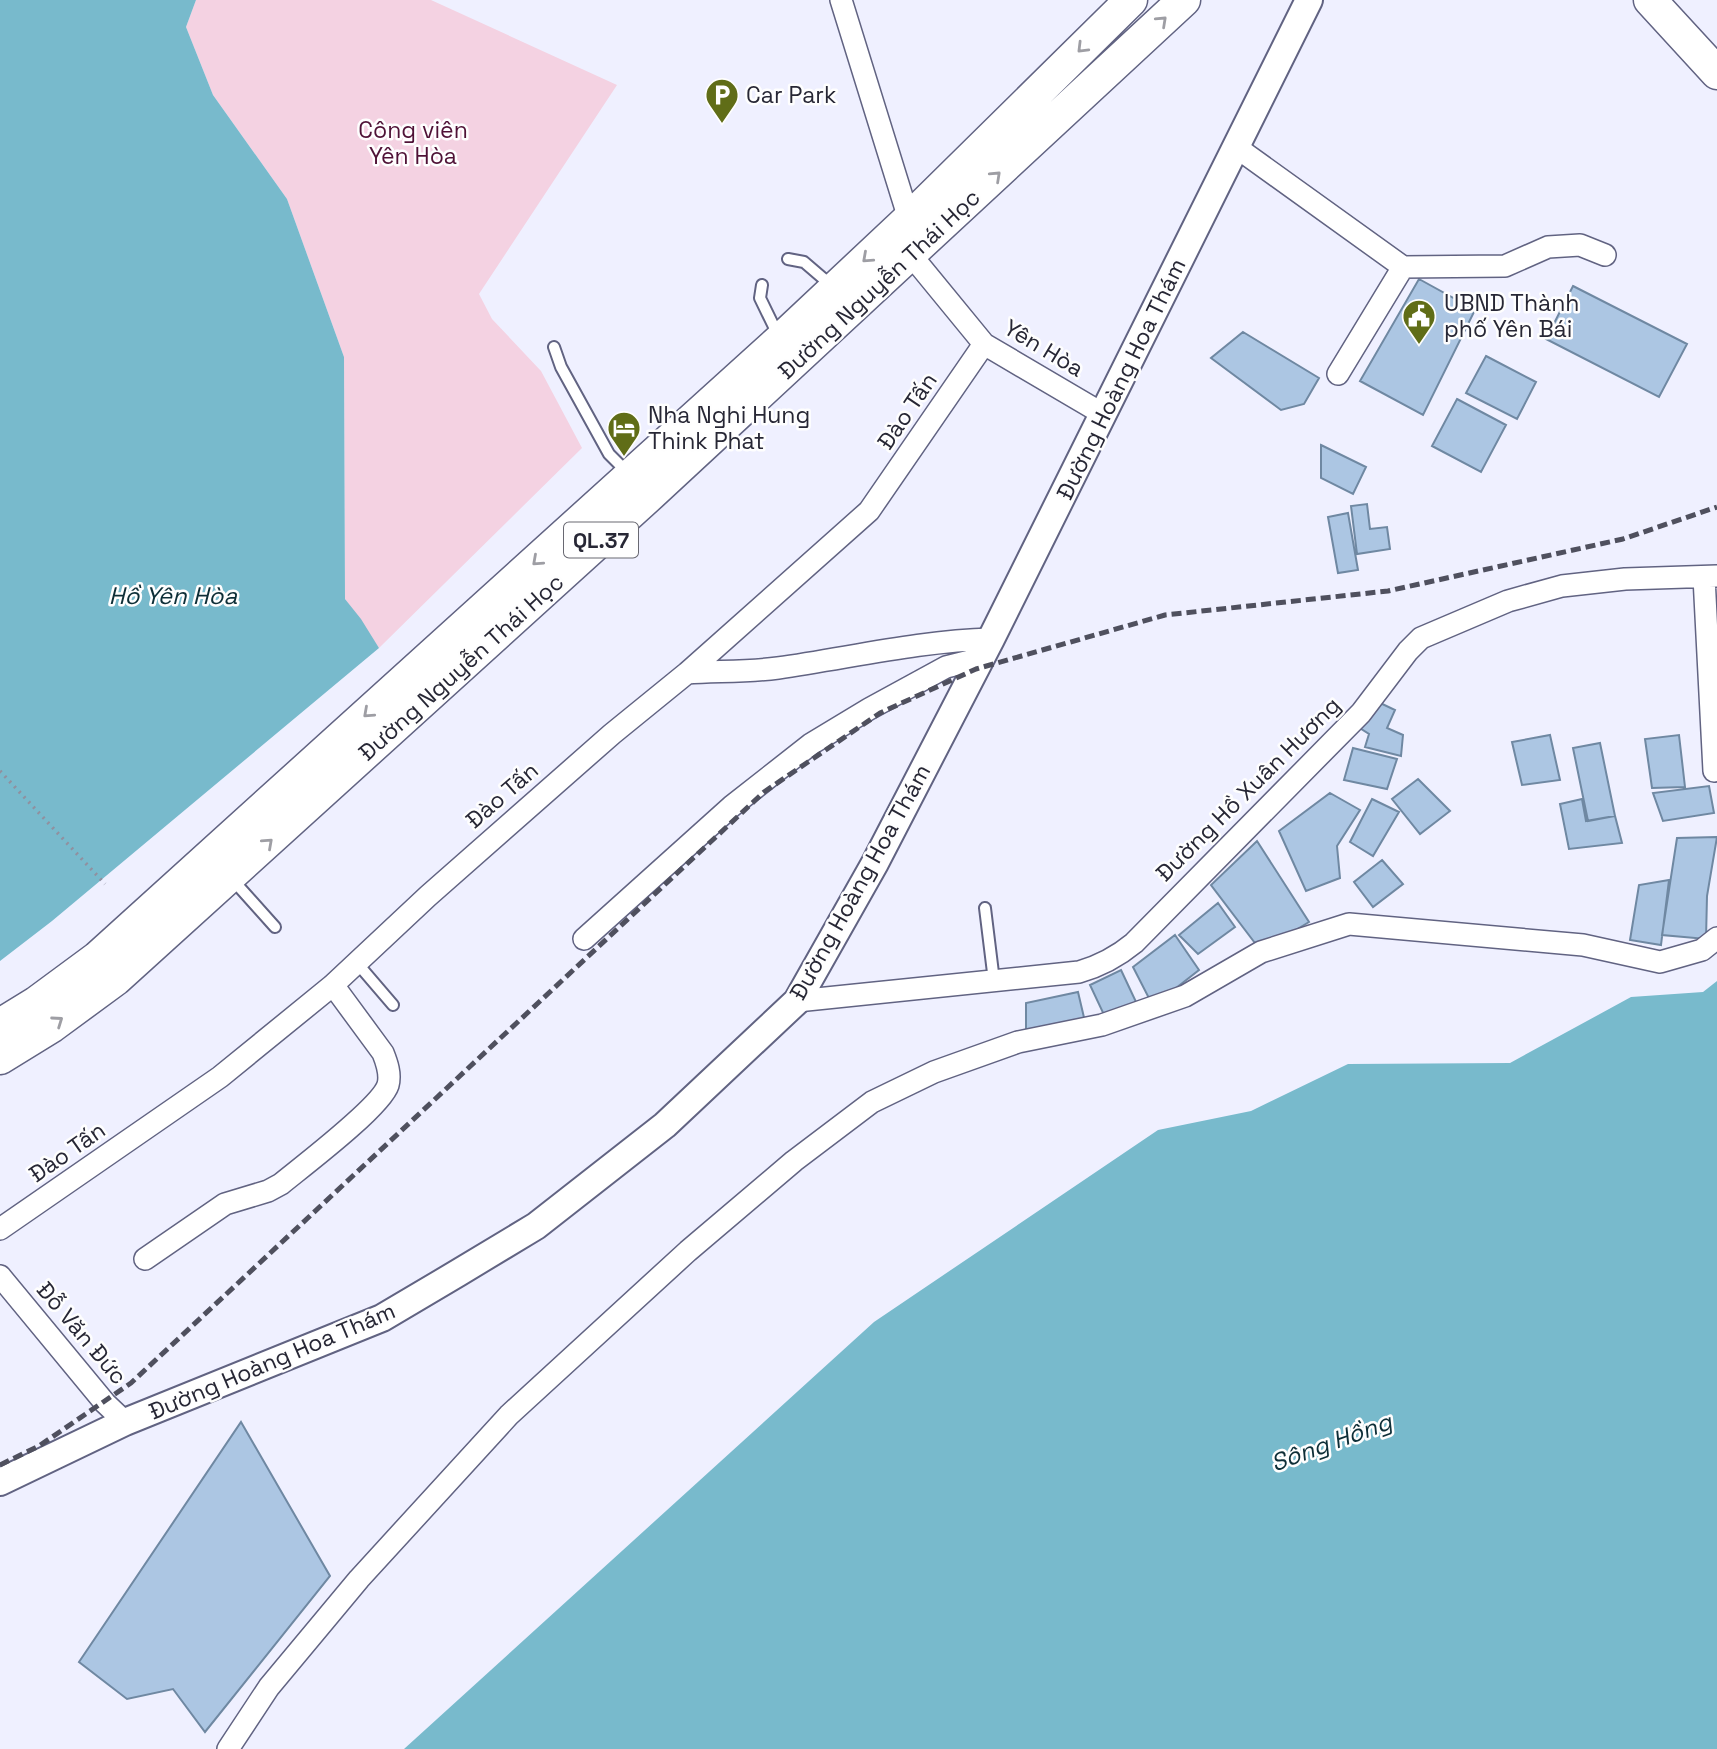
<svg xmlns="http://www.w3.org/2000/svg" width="1717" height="1749" viewBox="0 0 1717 1749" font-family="'Space Grotesk',sans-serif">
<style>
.green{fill:#f4d2e2}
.water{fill:#78bacc}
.building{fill:#acc6e3;stroke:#6f88a2;stroke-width:2}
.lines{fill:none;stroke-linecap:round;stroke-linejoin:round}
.service-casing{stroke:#616382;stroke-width:14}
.minor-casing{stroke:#616382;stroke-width:24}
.tertiary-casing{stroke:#616382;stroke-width:30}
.primary-casing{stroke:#616382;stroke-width:35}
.path{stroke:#90909f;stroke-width:3.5;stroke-dasharray:2 5;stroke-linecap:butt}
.service{stroke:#fff;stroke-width:10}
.minor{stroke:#fff;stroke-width:21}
.tertiary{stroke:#fff;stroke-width:26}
.primary{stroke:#fff;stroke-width:32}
.rail{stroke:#4f505e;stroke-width:5;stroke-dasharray:10 5;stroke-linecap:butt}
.oneway{stroke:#9e9ea4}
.labels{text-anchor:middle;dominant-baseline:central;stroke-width:5;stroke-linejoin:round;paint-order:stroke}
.shield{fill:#fefefe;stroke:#686871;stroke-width:2}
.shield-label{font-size:21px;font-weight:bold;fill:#272735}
.poi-label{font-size:23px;fill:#272735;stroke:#fefefe;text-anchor:start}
.park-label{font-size:23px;fill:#4f1136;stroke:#fefefe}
.street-label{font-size:23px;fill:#272735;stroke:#fefefe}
.water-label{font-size:24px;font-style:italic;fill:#0d2e37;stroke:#fefefe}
</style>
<rect width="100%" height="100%" fill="#eff0ff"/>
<path class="green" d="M196,0H431L617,85L479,294L492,319L541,371L582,448L379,648L345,599L344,357L287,199L213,95L186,27Z"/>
<path class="water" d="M0,0H196L186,27L213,95L287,199L344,357L345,599L361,619L379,648L52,921L0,961Z
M1717,981V1749H404L874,1322L1158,1130L1251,1111L1348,1064L1510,1063L1631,997L1703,992Z"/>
<path class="building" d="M1419,279L1475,310L1423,415L1360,381Z
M1573,286L1687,344L1659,397L1546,339Z
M1243,332L1319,378L1304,404L1281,410L1211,358Z
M1486,356L1536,382L1517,419L1466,393Z
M1457,399L1506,425L1481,472L1432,446Z
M1321,445L1366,467L1353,494L1321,478Z
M1367,504L1370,529L1387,527L1390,549L1357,554L1351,506Z
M1348,513L1358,570L1338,573L1328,517Z
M1376,701L1395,710L1387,728L1403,735L1401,756L1365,747L1369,734L1355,725Z
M1550,735L1560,780L1522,785L1512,742Z
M1679,735L1685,787L1652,788L1645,739Z
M1600,743L1615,816L1588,821L1573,748Z
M1353,748L1397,759L1387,789L1344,780Z
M1418,779L1450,811L1420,834L1392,799Z
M1709,786L1714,813L1663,821L1653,793Z
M1330,793L1360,810L1337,846L1340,878L1306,891L1279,831Z
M1372,799L1399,812L1373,856L1350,842Z
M1582,799L1586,821L1615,816L1622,843L1569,849L1560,804Z
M1717,837L1707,896L1706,939L1662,935L1677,838Z
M1257,841L1309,922L1261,951L1211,885Z
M1382,860L1403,884L1373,907L1354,882Z
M1669,880L1661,945L1630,940L1639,885Z
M1218,903L1235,927L1198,954L1179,935Z
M1175,935L1199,970L1153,1006L1133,967Z
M1121,970L1137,1004L1106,1019L1090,985Z
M1078,992L1086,1026L1026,1039V1003Z
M241,1422L330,1576L205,1732L173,1689L127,1699L79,1662Z"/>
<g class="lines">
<defs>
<path id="service" d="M788,259L804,262L832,286
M762,285L760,298L779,337
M554,347L561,367L609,454L628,473
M232,879L275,927
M985,908L994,981
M357,963L393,1005"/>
<path id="minor" d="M841,0L909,219
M1236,147L1403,267L1505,266L1548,247L1580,245L1605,255
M911,255L984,344L1103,414
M1338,374L1403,267
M1704,577L1714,771
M687,673C717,671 748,672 778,668C849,658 919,641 991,639
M584,939L732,806L811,744L869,709L946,667L982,658
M797,1001L1079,972C1100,966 1117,957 1134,943L1361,713L1408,651L1421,638L1508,601L1562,586L1625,579L1717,576
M0,1229L220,1077L333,985L428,896L612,734L687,673L869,511L984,344
M145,1259L225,1204L268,1191L281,1184C303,1166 381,1107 388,1085C391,1074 387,1063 383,1053L333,985
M0,1276L105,1403L125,1422
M228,1749L269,1687L359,1579L509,1415L688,1251L794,1161L872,1102L934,1072L1018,1042L1102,1025L1185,996L1261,952L1349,924L1583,945L1660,962L1702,950L1717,938"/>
<path id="tertiary" d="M0,1482L125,1422L382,1318L458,1273L536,1226L665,1125L797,1001L875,863L991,639L1309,0"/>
<path id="primary" d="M1650,0L1717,73
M0,1025L36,1003L97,958L780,340L909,219L1131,0
M0,1058L52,1026L116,979L651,494L1184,0"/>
</defs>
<use href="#service" class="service-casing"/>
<use href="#minor" class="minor-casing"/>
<use href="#tertiary" class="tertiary-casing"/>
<use href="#primary" class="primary-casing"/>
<path class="path" d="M0,771L105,884"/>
<use href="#service" class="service"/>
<use href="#minor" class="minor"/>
<use href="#tertiary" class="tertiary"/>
<use href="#primary" class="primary"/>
<path class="rail" d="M0,1465L39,1446L131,1383L764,792L880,713L976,669L1165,615L1388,591L1623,539L1717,507"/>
</g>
<defs><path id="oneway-chevron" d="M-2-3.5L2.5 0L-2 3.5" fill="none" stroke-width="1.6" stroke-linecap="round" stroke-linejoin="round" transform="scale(1.75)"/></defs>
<g class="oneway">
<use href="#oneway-chevron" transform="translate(1162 21) rotate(-43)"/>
<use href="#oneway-chevron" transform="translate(1082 48) rotate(135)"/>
<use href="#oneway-chevron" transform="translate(996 176) rotate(-43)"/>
<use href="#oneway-chevron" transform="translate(867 258) rotate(138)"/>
<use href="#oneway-chevron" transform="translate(537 561) rotate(138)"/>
<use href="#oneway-chevron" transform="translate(368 713) rotate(138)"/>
<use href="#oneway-chevron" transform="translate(268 843) rotate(-42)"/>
<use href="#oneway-chevron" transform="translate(58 1021) rotate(-35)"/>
</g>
<defs>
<symbol id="parking-pin" viewBox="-11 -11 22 30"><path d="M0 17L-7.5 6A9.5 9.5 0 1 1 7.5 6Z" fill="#606d17" stroke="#fefefe"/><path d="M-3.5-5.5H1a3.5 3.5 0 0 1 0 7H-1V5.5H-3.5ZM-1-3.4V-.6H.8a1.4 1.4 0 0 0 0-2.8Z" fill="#fff"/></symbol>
<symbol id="civic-pin" viewBox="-11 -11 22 30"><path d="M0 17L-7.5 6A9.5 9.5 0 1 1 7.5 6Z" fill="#606d17" stroke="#fefefe"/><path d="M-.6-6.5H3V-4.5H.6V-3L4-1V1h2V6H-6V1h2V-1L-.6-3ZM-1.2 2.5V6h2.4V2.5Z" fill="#fff"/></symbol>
<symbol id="hotel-pin" viewBox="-11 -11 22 30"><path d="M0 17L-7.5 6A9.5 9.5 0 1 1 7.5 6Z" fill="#606d17" stroke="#fefefe"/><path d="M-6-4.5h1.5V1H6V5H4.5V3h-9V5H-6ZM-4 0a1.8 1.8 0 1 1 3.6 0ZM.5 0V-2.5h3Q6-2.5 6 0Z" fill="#fff"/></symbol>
</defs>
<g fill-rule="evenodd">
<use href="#parking-pin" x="703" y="76" width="38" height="52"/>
<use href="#civic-pin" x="1400" y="297" width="38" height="52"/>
<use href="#hotel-pin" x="605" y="409" width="38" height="52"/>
</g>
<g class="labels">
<rect class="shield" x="564" y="522.5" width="74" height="35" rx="5"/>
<g class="shield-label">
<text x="601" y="540">QL.37</text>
</g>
<g class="poi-label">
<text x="746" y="95">Car Park</text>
<text x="1444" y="303">UBND Thành<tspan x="1444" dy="26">phố Yên Bái</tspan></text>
<text x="648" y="415">Nha Nghi Hung<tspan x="648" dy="26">Think Phat</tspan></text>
</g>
<g class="park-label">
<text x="413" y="130">Công viên<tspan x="413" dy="26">Yên Hòa</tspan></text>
</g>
<g class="street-label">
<text transform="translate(879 284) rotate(-43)">Đường Nguyễn Thái Học</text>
<text transform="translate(1044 348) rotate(31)">Yên Hòa</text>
<text transform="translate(1121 379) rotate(-64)">Đường Hoàng Hoa Thám</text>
<text transform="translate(907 411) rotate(-56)">Đào Tấn</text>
<text transform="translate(461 667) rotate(-42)">Đường Nguyễn Thái Học</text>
<text transform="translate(1248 789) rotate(-45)">Đường Hồ Xuân Hương</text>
<text transform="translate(502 795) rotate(-41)">Đào Tấn</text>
<text transform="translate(860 882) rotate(-61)">Đường Hoàng Hoa Thám</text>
<text transform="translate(67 1152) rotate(-35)">Đào Tấn</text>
<text transform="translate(82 1333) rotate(50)">Đỗ Văn Đức</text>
<text transform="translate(272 1361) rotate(-23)">Đường Hoàng Hoa Thám</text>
</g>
<g class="water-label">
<text x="173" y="595">Hồ Yên Hòa</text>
<text transform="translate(1331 1442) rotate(-20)">Sông Hồng</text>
</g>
</g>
</svg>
